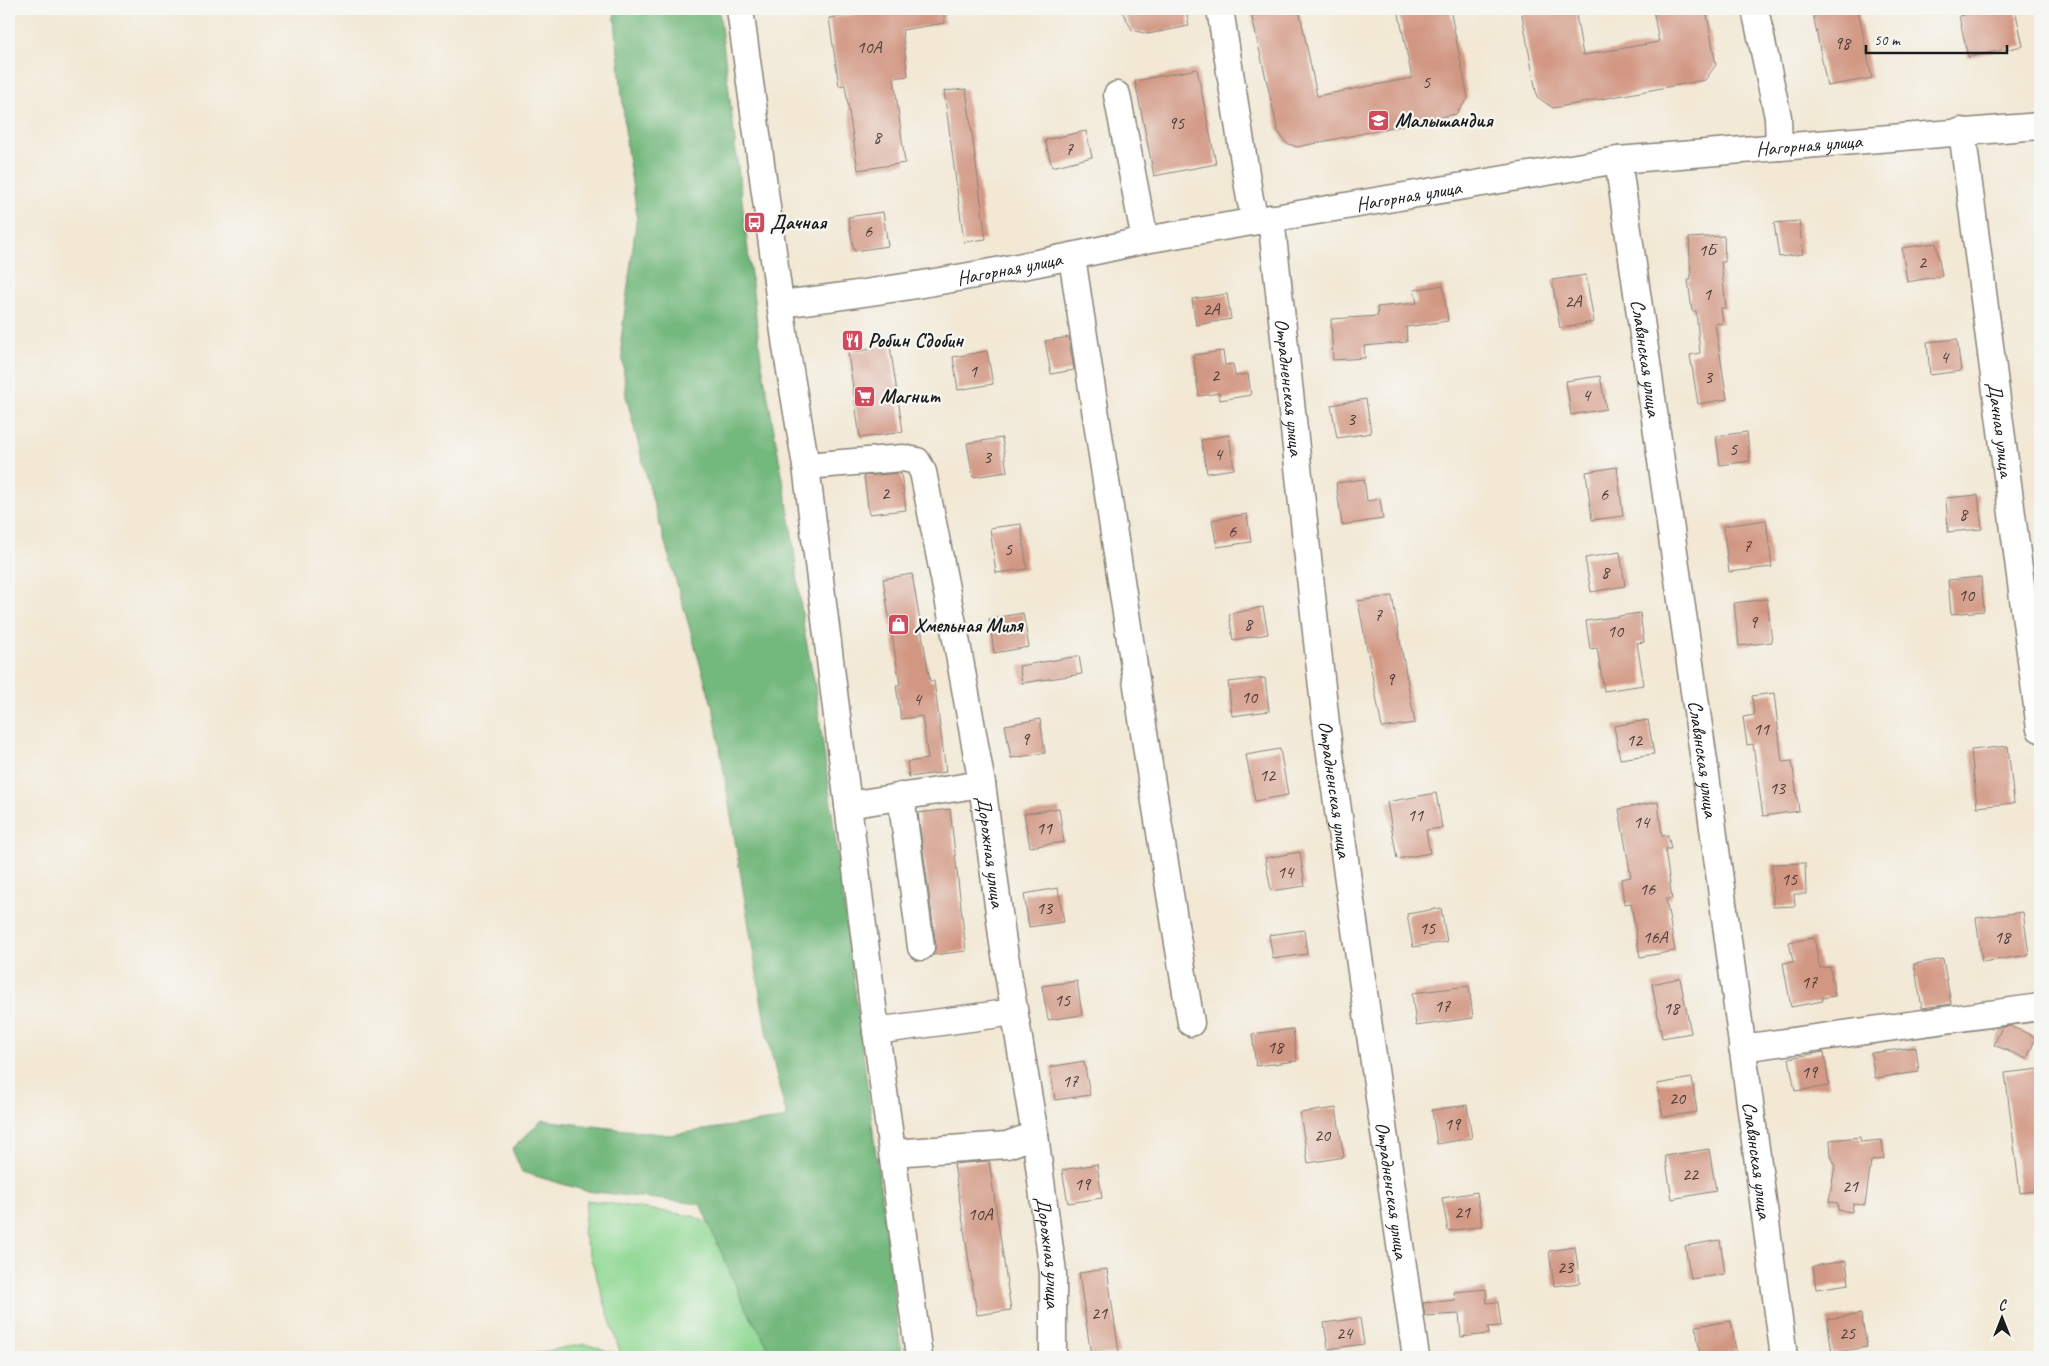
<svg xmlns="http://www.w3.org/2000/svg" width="2049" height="1366" viewBox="0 0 2049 1366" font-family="Caveat,sans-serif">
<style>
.green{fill:#8fd893;stroke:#567a58}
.forest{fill:#73b87d;stroke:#486a4c}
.building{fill:#d29783}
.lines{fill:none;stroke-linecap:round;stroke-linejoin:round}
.minor-casing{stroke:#878278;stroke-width:29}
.minor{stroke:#fff;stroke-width:26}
.labels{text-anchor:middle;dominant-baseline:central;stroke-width:4.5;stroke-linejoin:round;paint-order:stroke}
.number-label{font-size:18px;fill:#4a3b36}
.poi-label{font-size:20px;font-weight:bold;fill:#1c1c1c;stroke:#f6f6f2;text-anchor:start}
.street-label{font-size:20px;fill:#1c1c1c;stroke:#f6f6f2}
</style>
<rect width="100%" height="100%" fill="#f6f6f2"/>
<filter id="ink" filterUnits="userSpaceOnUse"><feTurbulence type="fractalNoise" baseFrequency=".02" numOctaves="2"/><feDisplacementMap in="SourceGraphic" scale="10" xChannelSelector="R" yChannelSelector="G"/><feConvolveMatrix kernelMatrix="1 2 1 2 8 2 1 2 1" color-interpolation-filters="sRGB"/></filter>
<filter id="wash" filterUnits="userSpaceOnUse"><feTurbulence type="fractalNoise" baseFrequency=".0096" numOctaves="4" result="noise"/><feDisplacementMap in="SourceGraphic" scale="20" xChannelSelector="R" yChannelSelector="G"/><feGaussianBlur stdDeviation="1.12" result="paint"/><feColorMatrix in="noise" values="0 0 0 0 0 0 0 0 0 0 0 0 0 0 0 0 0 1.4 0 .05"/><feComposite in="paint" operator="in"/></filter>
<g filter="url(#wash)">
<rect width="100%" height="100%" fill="#f2e8d4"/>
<path class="green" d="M587,1200L693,1216L709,1224L776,1357H514L585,1344L621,1355L583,1233Z"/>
<path class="forest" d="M614,9H719L761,359L790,519L804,630L815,686L831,804L902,1357H774L746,1309L700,1204L586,1191L522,1172L512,1149L542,1120L669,1135L787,1118L767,1036L714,712L654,505L626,396L621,340L637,215L627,150Z"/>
<g id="blocks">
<path class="building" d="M890,9H943L945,23L902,30L908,76L894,78L905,163L858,170L845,85L839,86L829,18Z
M1121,9H1186L1189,26L1148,34L1132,30Z
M1250,9H1299L1317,96L1412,78L1398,9H1450L1468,98L1456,114L1297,147L1286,143L1278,131Z
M1521,9H1575L1583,55L1659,42L1653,9H1706L1716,65L1705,80L1553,108L1537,97Z
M1812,9H1858L1872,78L1827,86Z
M1972,9H2015L2023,46L1968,57L1959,16L1973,13Z
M1197,69L1216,164L1154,176L1135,81Z
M966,89L986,239L964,242L944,91Z
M1086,131L1092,157L1052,167L1045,140Z
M883,212L888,246L854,251L848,217Z
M1799,221L1803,254L1779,257L1774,223Z
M1724,236L1725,262H1721L1726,308H1721L1723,323L1715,324L1727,399L1698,404L1690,355L1700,353L1696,311H1692L1688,280H1691L1689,238Z
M1936,243L1942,276L1907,282L1902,248Z
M1586,275L1594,322L1560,328L1552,280Z
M1443,285L1448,321L1406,327L1407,342L1364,346L1365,358L1333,360L1331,319L1378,316L1377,307L1417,303L1414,290Z
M1227,294L1231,319L1196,325L1192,299Z
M1069,337L1074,370L1051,374L1045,341Z
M1957,339L1961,371L1930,375L1927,342Z
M890,346L903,432L860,438L848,353Z
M987,351L993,384L958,390L953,357Z
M1223,351L1225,365L1233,364L1235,376L1248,374L1251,395L1220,400L1219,393L1199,396L1193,355Z
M1600,376L1606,409L1571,415L1566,381Z
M1366,399L1371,433L1337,438L1331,405Z
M1747,432L1750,461L1720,465L1716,436Z
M1229,435L1234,469L1207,473L1201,440Z
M1002,438L1007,472L973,477L967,443Z
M1617,467L1623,516L1592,520L1586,472Z
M901,473L906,510L869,514L864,476Z
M1364,479L1367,501L1380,499L1383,519L1342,525L1336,483Z
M1978,495L1982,529L1948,532L1946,498Z
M1247,514L1251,542L1217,547L1212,520Z
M1766,520L1772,567L1729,572L1723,526Z
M1021,524L1027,569L996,573L990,528Z
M1620,552L1625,586L1591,592L1585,558Z
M912,574L930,681H934L946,772L909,777L907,762L928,759L922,716L901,719L896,685H900L883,579Z
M1981,577L1984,611L1951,614L1948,580Z
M1392,596L1415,723L1382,728L1358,601Z
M1767,599L1772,642L1739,646L1734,603Z
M1263,607L1268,634L1233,640L1229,614Z
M1023,613L1029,647L994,653L989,619Z
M1640,613L1644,642L1637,643L1644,685L1604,691L1597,648L1590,649L1586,621Z
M1079,656L1082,674L1022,683L1019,666Z
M1265,678L1269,711L1232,716L1228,682Z
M1774,693L1782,762L1792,761L1799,811L1763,816L1753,744L1747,745L1743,717L1754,715L1752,696Z
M1040,719L1045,753L1011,758L1005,725Z
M1648,720L1654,754L1620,759L1614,726Z
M2008,746L2014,803L1977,807L1971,750Z
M1280,749L1288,795L1255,801L1246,755Z
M1436,793L1442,828L1426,830L1430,853L1397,859L1387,802Z
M1658,802L1662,836L1668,835L1671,849H1665L1672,899H1666L1675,951L1640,957L1631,903L1624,904L1621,879L1631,877L1619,809Z
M1059,808L1064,842L1030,847L1024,814Z
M950,809L966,951L933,955L936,945L918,813Z
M1300,852L1305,886L1271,891L1265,858Z
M1805,863L1806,894H1794L1795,906L1773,907L1772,864Z
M1058,888L1064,922L1029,927L1024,894Z
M1441,908L1447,942L1413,947L1407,914Z
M2023,912L2029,955L1982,962L1976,918Z
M1304,930L1307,954L1273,959L1269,935Z
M1814,938L1820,968L1830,967L1835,996L1822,998L1823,1001L1791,1007L1783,963L1793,962L1789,942Z
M1943,959L1951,1004L1922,1008L1914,964Z
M1680,978L1691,1033L1662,1038L1652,984Z
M1077,981L1082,1015L1048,1020L1042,986Z
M1469,986L1473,1018L1416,1026L1412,993Z
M2010,1026L2036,1037L2027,1059L1994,1045L2002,1027Z
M1293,1029L1297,1061L1256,1066L1252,1034Z
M1916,1047L1919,1072L1875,1078L1871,1053Z
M1824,1052L1829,1086L1795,1091L1789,1058Z
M1084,1061L1090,1095L1055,1100L1050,1067Z
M2040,1069V1190L2020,1193L2005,1073Z
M1692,1078L1697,1112L1663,1117L1657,1084Z
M1467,1105L1472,1138L1437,1144L1432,1110Z
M1336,1108L1344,1157L1308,1163L1300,1113Z
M1860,1137L1861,1142L1882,1140L1884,1159L1871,1161L1865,1205L1853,1204L1852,1212L1838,1210V1203L1829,1202L1835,1165L1831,1156L1830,1140Z
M1709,1149L1716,1191L1672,1199L1665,1156Z
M989,1161L1011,1310L977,1315L954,1164Z
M1097,1164L1102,1198L1068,1203L1062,1170Z
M1477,1192L1482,1226L1448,1231L1442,1198Z
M1720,1240L1725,1274L1691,1279L1685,1246Z
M1575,1247L1580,1283L1554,1286L1549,1251Z
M1846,1261L1849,1284L1816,1289L1813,1266Z
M1107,1269L1119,1353L1091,1356L1079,1273Z
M1486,1289L1487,1303L1498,1302L1501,1326L1488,1327L1489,1334L1461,1337L1459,1314L1425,1316L1423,1303L1455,1300L1454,1292Z
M1861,1314L1867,1347L1832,1353L1827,1319Z
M1360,1318L1364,1344L1328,1349L1324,1323Z
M1731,1321L1736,1351L1728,1352L1729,1357H1700L1696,1326Z"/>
</g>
</g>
<g filter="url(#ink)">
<use href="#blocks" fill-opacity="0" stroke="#878278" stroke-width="1"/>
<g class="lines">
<defs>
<g id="minor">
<path d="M740,9L786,347L806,466L876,1031L919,1357"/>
<path d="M1220,9L1250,199L1256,221"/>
<path d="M1755,9L1778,117L1779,147"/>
<path d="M1117,95L1145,240"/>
<path id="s1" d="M1962,131L2040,729"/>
<path id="s2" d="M1618,160L1705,768L1784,1357"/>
<path id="s3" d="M1271,218L1327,733L1416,1357"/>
<path d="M1072,257L1149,765L1191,1023"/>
<path id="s4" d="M780,304C901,290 1027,267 1145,240L1618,160L2040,126"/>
<path id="s5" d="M806,466L903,458L917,461L923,472L958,649L982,784L1003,943L1035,1135L1053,1273V1357"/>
<path d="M901,796L921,947"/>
<path d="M848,805L982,784"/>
<path d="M876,1031L1014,1012"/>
<path d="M1742,1048L2040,1007"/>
<path d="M893,1153L1007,1145L1035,1135"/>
</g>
</defs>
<use href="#minor" class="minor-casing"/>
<use href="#minor" class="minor"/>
</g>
</g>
<defs>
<symbol id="school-square" viewBox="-11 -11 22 22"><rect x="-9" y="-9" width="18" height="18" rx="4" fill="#d1495b" stroke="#f6f6f2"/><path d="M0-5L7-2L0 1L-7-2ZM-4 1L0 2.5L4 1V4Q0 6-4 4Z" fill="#fff"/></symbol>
<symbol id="bus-square" viewBox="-11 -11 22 22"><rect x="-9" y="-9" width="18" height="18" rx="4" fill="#d1495b" stroke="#f6f6f2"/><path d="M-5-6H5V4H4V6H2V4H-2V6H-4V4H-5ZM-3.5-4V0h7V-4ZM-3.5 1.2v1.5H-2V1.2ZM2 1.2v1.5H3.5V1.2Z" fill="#fff"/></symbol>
<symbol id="restaurant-square" viewBox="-11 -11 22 22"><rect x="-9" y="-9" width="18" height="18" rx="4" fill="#d1495b" stroke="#f6f6f2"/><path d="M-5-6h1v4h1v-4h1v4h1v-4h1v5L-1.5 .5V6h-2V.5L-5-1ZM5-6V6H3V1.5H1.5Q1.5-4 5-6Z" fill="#fff"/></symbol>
<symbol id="supermarket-square" viewBox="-11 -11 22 22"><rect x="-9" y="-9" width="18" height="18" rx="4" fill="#d1495b" stroke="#f6f6f2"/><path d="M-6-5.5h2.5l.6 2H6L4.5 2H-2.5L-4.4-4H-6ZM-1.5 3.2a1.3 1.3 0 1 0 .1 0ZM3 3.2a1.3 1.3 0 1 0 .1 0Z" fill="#fff"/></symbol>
<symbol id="shop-square" viewBox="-11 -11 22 22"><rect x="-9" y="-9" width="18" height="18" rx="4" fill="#d1495b" stroke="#f6f6f2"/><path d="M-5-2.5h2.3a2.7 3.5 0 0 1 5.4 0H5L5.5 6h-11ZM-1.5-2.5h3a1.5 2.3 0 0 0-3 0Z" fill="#fff"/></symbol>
</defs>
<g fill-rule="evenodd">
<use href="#school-square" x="1366" y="108" width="25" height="25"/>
<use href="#bus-square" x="742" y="210" width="25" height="25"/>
<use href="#restaurant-square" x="840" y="328" width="25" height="25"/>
<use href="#supermarket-square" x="852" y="384" width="25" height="25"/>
<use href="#shop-square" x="886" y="612" width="25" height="25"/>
</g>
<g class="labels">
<g class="number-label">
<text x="1842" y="43">98</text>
<text x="869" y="47">10А</text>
<text x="1426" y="82">5</text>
<text x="1176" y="123">95</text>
<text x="877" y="137">8</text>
<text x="1069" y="149">7</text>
<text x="868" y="231">6</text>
<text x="1707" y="250">1Б</text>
<text x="1922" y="262">2</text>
<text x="1707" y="294">1</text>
<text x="1573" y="301">2А</text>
<text x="1211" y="309">2А</text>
<text x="1944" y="357">4</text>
<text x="973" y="371">1</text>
<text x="1215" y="375">2</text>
<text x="1708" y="377">3</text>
<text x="1586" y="395">4</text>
<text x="1351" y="419">3</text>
<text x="1733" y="449">5</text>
<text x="1218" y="454">4</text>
<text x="987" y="457">3</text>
<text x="885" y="493">2</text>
<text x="1604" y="494">6</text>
<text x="1963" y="514">8</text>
<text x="1232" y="531">6</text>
<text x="1747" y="546">7</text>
<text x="1008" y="549">5</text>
<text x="1605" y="572">8</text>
<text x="1966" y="595">10</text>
<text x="1378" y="615">7</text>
<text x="1753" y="622">9</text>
<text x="1248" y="624">8</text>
<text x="1615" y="631">10</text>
<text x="1390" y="679">9</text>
<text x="1249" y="697">10</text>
<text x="917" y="699">4</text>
<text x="1761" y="729">11</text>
<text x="1025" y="739">9</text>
<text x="1634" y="740">12</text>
<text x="1267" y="775">12</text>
<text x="1777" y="788">13</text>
<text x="1415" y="815">11</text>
<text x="1641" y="822">14</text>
<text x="1044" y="828">11</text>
<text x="1285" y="872">14</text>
<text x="1789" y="879">15</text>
<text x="1647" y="889">16</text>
<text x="1044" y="908">13</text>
<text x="1427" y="928">15</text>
<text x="1655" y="937">16А</text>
<text x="2002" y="937">18</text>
<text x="1809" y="982">17</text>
<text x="1062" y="1000">15</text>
<text x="1442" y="1006">17</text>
<text x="1671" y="1008">18</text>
<text x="1275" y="1047">18</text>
<text x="1809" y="1072">19</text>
<text x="1070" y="1081">17</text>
<text x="1677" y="1098">20</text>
<text x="1452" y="1124">19</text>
<text x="1322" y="1135">20</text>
<text x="1690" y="1174">22</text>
<text x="1082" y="1184">19</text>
<text x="1850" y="1186">21</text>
<text x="1462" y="1212">21</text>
<text x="980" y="1214">10А</text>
<text x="1565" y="1267">23</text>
<text x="1099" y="1313">21</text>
<text x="1344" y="1333">24</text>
<text x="1847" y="1333">25</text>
</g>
<g class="poi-label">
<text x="1395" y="120">Малышандия</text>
<text x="770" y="222">Дачная</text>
<text x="868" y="340">Робин Сдобин</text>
<text x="880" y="396">Магнит</text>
<text x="914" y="625">Хмельная Миля</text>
</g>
<g class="street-label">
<text stroke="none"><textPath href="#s4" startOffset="1042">Нагорная улица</textPath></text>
<text stroke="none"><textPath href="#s4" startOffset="638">Нагорная улица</textPath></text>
<text stroke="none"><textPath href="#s4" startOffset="232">Нагорная улица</textPath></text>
<text stroke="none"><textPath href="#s2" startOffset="200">Славянская улица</textPath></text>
<text stroke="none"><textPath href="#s3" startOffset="170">Отрадненская улица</textPath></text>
<text stroke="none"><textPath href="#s1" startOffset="301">Дачная улица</textPath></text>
<text stroke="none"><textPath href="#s2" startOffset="605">Славянская улица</textPath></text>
<text stroke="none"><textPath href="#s3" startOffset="575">Отрадненская улица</textPath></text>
<text stroke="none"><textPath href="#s5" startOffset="510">Дорожная улица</textPath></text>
<text stroke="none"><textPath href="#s2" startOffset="1010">Славянская улица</textPath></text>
<text stroke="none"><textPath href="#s3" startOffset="980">Отрадненская улица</textPath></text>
<text stroke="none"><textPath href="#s5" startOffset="915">Дорожная улица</textPath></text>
</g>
</g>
<rect width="2049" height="1366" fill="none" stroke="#f6f6f2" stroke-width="30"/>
<g transform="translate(2002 1318)" stroke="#f6f6f2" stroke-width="4" paint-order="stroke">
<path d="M0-4L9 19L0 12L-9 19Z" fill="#1c1c1c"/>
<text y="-8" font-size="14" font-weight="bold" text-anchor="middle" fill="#1c1c1c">С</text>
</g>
<path d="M1866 45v8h141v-8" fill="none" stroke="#1c1c1c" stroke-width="2.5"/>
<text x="1874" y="45" font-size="15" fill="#1c1c1c" stroke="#f6f6f2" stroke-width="4" paint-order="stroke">50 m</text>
</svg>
